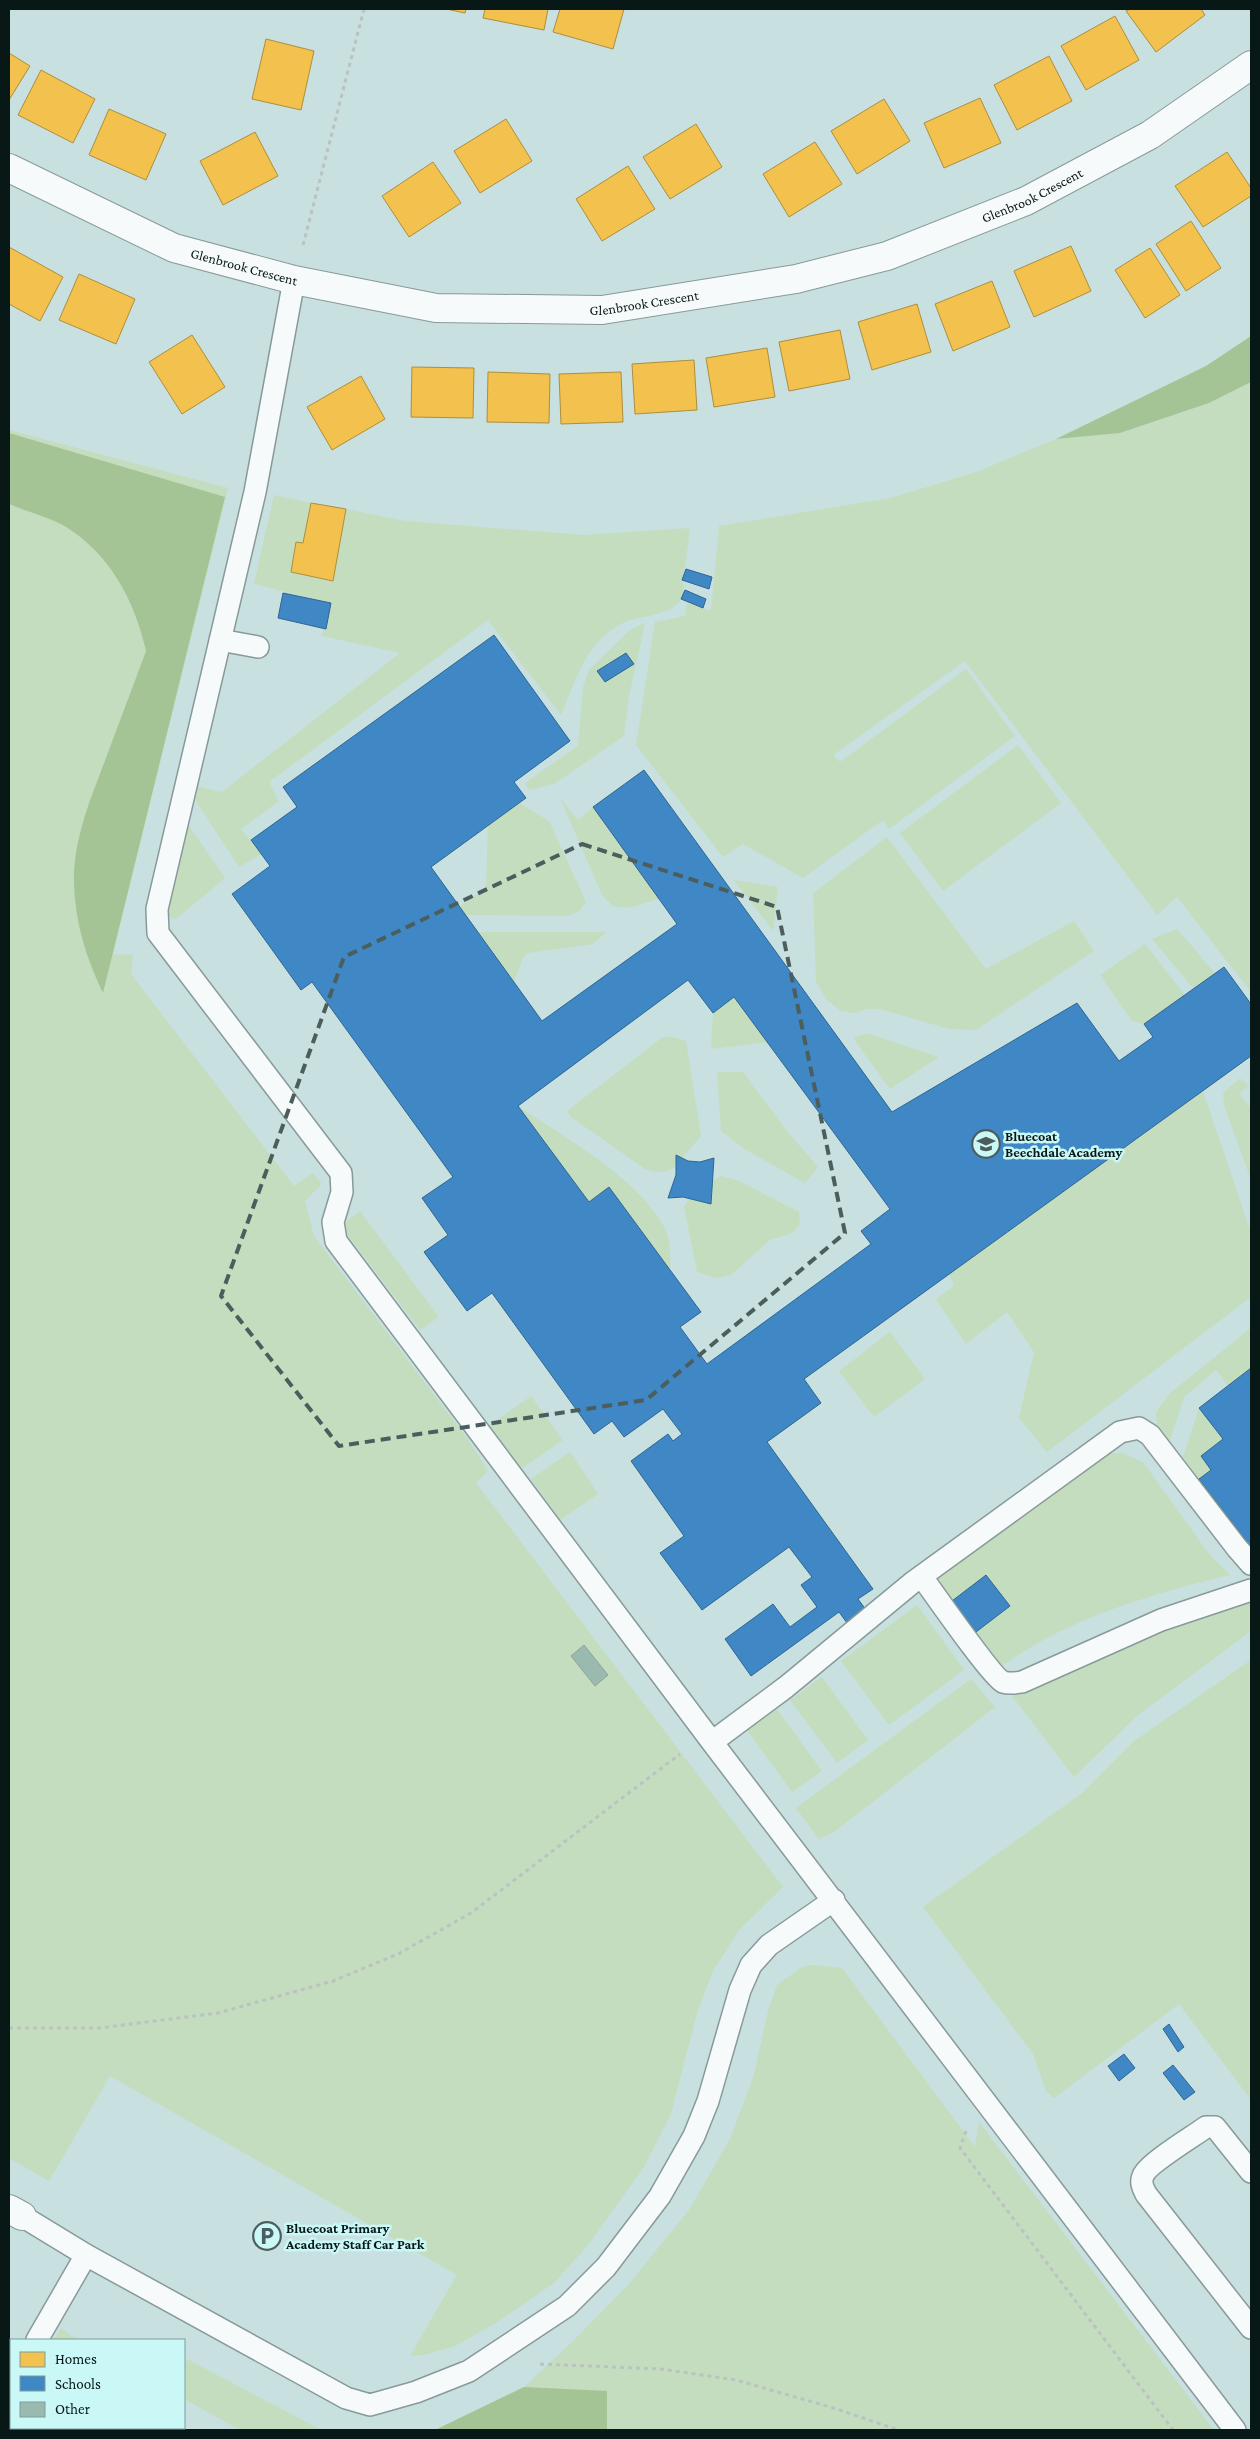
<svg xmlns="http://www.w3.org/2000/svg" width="1260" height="2439" viewBox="0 0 1260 2439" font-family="'Crimson Pro',serif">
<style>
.green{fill:#c4ddbf}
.forest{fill:#a4c495}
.homes{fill:#f2c14e;stroke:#ac8e3e}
.schools{fill:#3f88c5;stroke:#2e6691;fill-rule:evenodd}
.building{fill:#9abab0;stroke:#90a19e}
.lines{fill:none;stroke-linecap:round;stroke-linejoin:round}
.service-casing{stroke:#879a99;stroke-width:24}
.minor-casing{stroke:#879a99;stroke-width:30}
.path{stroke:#bac2c2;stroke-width:3;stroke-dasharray:4 4;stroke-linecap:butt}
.service{stroke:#f7fafa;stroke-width:21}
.minor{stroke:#f7fafa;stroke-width:28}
.marked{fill:none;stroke:#4b5e5d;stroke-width:4;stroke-dasharray:10 6;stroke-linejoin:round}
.labels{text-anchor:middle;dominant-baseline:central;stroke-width:5;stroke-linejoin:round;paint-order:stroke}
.street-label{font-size:14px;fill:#071817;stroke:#caf8f6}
.poi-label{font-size:14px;font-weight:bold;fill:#071817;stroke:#caf8f6;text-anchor:start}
</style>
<rect width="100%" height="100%" fill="#c8e0df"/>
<path class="green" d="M1251,382V992L1177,897L1157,915L965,661L833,755L840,762L966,669L1015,736L889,829L883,820L803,878L743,844L723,857L636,745L655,622L685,616L687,603L711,611L719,526L891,498L979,471L1056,439L1120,433L1209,403Z
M9,430L228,488L113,954L133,955L131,974L294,1186L313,1173L322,1184L305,1201L314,1236L469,1441L488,1471L476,1483L783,1887L739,1930L713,1971L697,2013L671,2114L644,2167L588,2245L554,2283L496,2323L455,2346L424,2355L410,2356L457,2275L110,2076L49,2181L9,2158Z
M274,495L311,503L303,543L296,542L291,572L333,580L346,509L405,521L584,535L690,528C688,545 686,561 683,578C682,586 686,592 681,600C668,617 638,615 621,624C586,642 575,682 561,715L488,620L269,782L279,801L241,829L261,854L239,867L194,798L197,786L222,792L400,653L322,636L331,603L254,584Z
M645,623L629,697L624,736L554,784L529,790L525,783L578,746L583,687L589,670L630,630Z
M1018,745L1061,803L943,891L900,833Z
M560,798L578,820L593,807L659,899L628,908L613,906L602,895Z
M519,803L549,821L586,902L578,912L567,916L466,915L460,906L486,888L488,825Z
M187,823L225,878L176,919L167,916L165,906Z
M887,837L986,969L1074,921L1094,951L976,1030L949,1029L880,1009H867L854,1013L841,1011L827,1000L816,982L813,893Z
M734,880L778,887L773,931Z
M1177,929L1215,973L1194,989L1152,939Z
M479,932H606L593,944L528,953L523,958L514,981Z
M1145,944L1185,995L1144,1024L1132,1021L1100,975Z
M734,997L767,1042L711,1049L713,1013Z
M867,1033L939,1057L890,1089L853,1038Z
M663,1037H672L686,1041L701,1136L672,1169C662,1174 654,1172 645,1169L571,1117L567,1111Z
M717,1072H743L790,1135L818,1167L805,1183L746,1150L721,1131Z
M1240,1078L1249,1086L1239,1093L1251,1109V1180L1224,1105L1223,1093Z
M1203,1091L1251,1233V1297L1047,1452L1019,1418L1034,1352L1007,1312L966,1344L936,1299L954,1286L949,1274Z
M518,1106C566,1139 633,1174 663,1225C671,1239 671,1255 670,1270L589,1202Z
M721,1176L737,1180L799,1212L800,1224L792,1233L770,1240L731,1275L716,1278L697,1272L684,1207C694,1190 704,1184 721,1176Z
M360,1211L439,1317L420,1330L341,1226Z
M1251,1328V1368L1228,1386L1216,1370L1184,1397L1168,1446L1157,1431L1156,1412L1170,1393Z
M890,1332L925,1379L874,1417L839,1371Z
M531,1396L563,1440L521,1469L490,1425Z
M1199,1408L1223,1439L1201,1456L1211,1470L1199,1479L1183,1457Z
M570,1452L598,1494L560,1520L531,1479Z
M1109,1453H1122L1143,1462L1209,1554L1230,1575C1167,1590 1105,1608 1047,1638C1030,1647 1014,1658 998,1668L973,1634L1010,1605L987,1575L952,1601L934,1576Z
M1251,1601V1631L1137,1716L1074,1777L1012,1696L1167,1630Z
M917,1605L964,1670L889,1725L841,1661Z
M1251,1660V2100L1179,2004L1054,2098L1046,2091L1033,2054L923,1907L1081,1794L1134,1741Z
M822,1677L868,1740L837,1763L790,1700Z
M971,1679L995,1707L834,1832L819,1839L796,1808Z
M776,1708L822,1771L792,1792L747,1730Z
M814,1965L842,1968L975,2147L979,2122L1214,2430H435L524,2387L575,2339L628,2285L689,2210L731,2137L754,2074L768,2011L777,1985L802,1967Z
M61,2328L77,2340H54Z
M9,2341L11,2342V2428H49L47,2430H9Z
M187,2359L321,2430H240L184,2399V2367Z"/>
<path class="forest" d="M1251,336V382L1209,403L1120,433L1056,439L1206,366Z
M9,433L225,497L103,993C86,958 75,922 74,883C73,839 91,798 106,758C119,722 133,687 146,651C135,602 111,555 66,527C50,517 27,512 9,504Z
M524,2387L607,2391V2430H435Z"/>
<path class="homes" d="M446,9H466L465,13Z
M485,9H548L544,30L483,18Z
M560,9H624L613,49L553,32Z
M1130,9H1201L1205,15L1156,52L1126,11Z
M1115,16L1139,60L1086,90L1061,46Z
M266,39L314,51L301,110L252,99Z
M9,53L30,66L9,100Z
M1049,56L1072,101L1017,130L994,85Z
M41,70L95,99L73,143L18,115Z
M980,98L1001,143L944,168L924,123Z
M884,99L910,141L857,174L831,131Z
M109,109L166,134L146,180L89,155Z
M506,119L532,161L480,193L454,151Z
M696,124L722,167L670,199L643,157Z
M255,132L278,176L223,205L200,161Z
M815,142L842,184L789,217L763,174Z
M1227,152L1251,188V196L1203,227L1175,186Z
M433,162L461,203L409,237L382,196Z
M628,166L655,209L602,241L576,199Z
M1191,221L1221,268L1186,291L1156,244Z
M1071,246L1091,291L1034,317L1014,271Z
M9,247L63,277L40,321L9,304Z
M1150,248L1180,295L1145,318L1115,270Z
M79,274L135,299L116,344L59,320Z
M992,281L1010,327L953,351L935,304Z
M917,304L931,352L872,370L858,322Z
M840,330L850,379L789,391L779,342Z
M192,335L225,387L182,414L149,362Z
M767,348L775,397L714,407L706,358Z
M694,360L697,410L635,414L632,364Z
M412,367L474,368L473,418L411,417Z
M488,372L550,374L549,423L487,422Z
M621,372L623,422L561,424L559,374Z
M361,376L385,419L332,450L307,407Z
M311,503L346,509L333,581L291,572L296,542L303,543Z"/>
<path class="schools" d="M686,569L712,577L709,589L682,580Z
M685,590L706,599L703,608L681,599Z
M283,593L331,603L326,629L278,618Z
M494,635L570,741L514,782L526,798L431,867L542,1021L677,924L593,807L644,770L892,1112L1077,1003L1119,1061L1153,1037L1144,1024L1224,967L1251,1004V1056L804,1379L821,1403L767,1442L873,1589L858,1599L869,1614L850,1627L839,1612L751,1676L725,1639L773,1604L790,1627L817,1607L801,1585L812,1577L789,1547L702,1610L660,1553L684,1536L631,1461L668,1434L673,1441L682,1434L663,1409L624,1437L612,1421L594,1434L492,1293L467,1311L424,1252L448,1235L422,1198L453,1177L312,982L301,990L232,894L270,866L251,840L297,807L283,787ZM688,980L713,1013L734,997L890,1209L861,1231L871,1244L707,1364L680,1327L701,1312L609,1187L589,1202L518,1106Z
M626,653L634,664L605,682L597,671Z
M676,1155L688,1161L700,1162L714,1158L711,1204L683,1197L668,1198L676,1175Z
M1251,1368V1547L1199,1479L1211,1470L1201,1456L1223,1439L1199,1408Z
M986,1575L1010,1606L976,1632L952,1601Z
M1169,2024L1184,2047L1178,2052L1163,2029Z
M1124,2054L1135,2068L1119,2081L1108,2066Z
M1173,2065L1195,2092L1184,2100L1163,2073Z
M49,2428H93L97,2430H47Z
M119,2428H169L174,2430H117Z"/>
<path class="building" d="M584,1645L608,1675L595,1686L571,1656Z"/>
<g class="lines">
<defs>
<path id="service" d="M294,280L255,492L157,909L158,933L341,1173L342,1192L333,1222L336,1241L712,1742L1235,2430
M220,640L258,647
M922,1577C933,1592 992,1677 1003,1682C1009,1684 1016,1683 1022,1682L1161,1620L1251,1590
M712,1742L786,1687L912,1583L1120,1432L1139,1428L1150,1435L1237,1548L1251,1564
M1251,2172L1215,2127H1206C1194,2136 1147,2164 1143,2176C1140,2182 1143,2188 1146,2194L1251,2328
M22,2216L86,2255L346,2398L370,2405L416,2392L469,2371L567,2306L606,2267L660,2196L694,2136L708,2101L740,1990L751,1965L769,1945L834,1900
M37,2340L86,2255
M9,2389L11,2385"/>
<g id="minor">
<path id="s1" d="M9,168L174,248L294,280L436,308L602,310L796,279L887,256L1026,201L1150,135L1251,65"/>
<path d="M9,2209L22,2216"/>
</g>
</defs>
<use href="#service" class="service-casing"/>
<use href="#minor" class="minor-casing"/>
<path class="path" d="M303,245L364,9
M9,2028H100L218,2013L333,1981L398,1954L471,1913L680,1754
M966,2131L960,2148L1173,2430
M540,2364L661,2369L736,2380L837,2409L898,2430"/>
<use href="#service" class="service"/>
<use href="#minor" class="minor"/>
</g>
<path class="marked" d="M582,844L777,907L845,1233L646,1400L339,1446L221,1296L344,957Z"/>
<defs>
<symbol id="school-ring" viewBox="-11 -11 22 22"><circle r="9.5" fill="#caf8f6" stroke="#4b5e5d" stroke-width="1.5"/><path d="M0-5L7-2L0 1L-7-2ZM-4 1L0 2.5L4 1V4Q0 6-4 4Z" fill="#4b5e5d"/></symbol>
<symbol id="parking-ring" viewBox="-11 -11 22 22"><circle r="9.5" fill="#caf8f6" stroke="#4b5e5d" stroke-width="1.5"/><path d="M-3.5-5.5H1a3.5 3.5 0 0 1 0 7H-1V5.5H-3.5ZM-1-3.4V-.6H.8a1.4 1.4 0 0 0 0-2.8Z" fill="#4b5e5d"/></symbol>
</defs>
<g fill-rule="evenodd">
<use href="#school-ring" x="970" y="1128" width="32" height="32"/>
<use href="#parking-ring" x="251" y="2220" width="32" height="32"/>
</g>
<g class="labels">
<g class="street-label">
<text stroke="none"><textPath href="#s1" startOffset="1066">Glenbrook Crescent</textPath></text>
<text stroke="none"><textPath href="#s1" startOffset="256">Glenbrook Crescent</textPath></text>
<text stroke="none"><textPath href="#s1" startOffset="661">Glenbrook Crescent</textPath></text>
</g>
<g class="poi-label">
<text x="1005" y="1136">Bluecoat<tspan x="1005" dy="16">Beechdale Academy</tspan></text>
<text x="286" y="2228">Bluecoat Primary<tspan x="286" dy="16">Academy Staff Car Park</tspan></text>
</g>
</g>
<rect width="1260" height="2439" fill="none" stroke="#071817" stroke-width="20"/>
<rect x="10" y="2339" width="175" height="90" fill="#caf8f6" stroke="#7c9e9d"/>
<rect x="20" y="2352" width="25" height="15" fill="#f2c14e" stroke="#7c9e9d"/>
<text x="55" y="2364" font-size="15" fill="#071817">Homes</text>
<rect x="20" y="2376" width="25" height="15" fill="#3f88c5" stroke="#7c9e9d"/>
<text x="55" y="2389" font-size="15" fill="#071817">Schools</text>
<rect x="20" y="2402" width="25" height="15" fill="#9abab0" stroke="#7c9e9d"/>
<text x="55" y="2414" font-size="15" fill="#071817">Other</text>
</svg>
